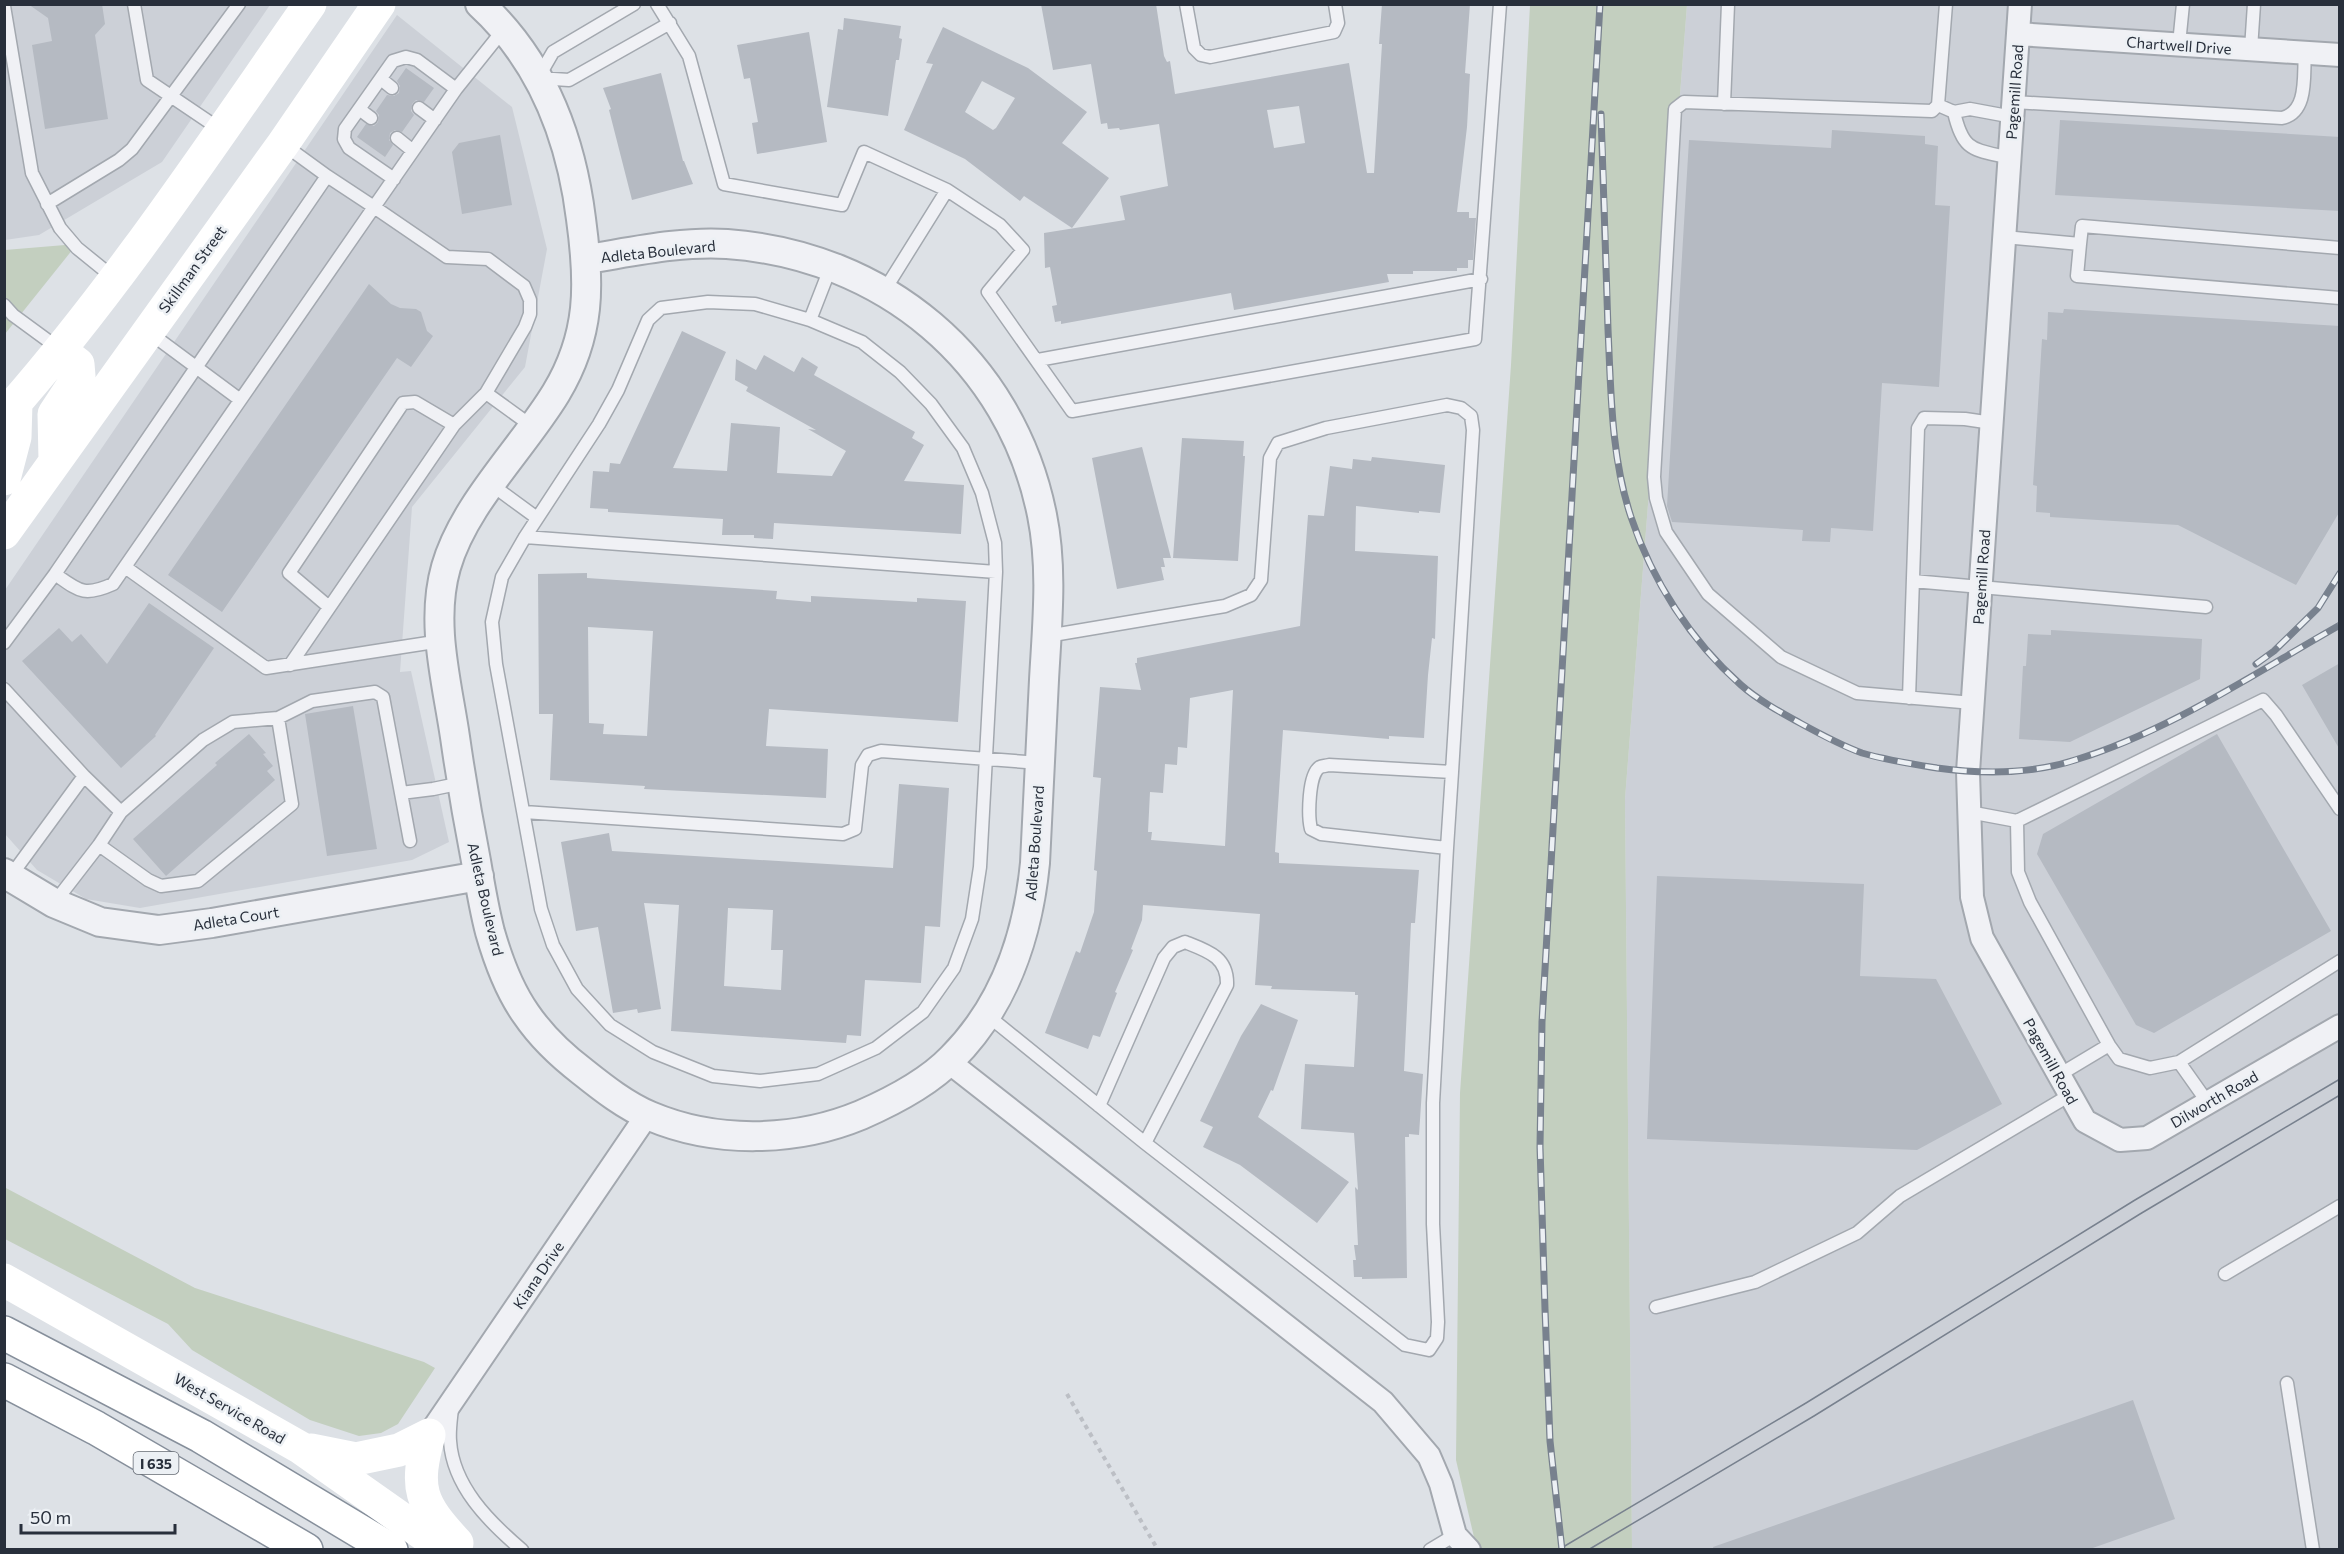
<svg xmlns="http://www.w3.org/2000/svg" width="2344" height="1554" viewBox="0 0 2344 1554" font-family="Commissioner,sans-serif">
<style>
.built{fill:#ccd0d7}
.green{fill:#c3cfbf}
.building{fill:#b5bac2;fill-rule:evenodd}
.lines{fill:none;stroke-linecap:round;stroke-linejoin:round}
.service-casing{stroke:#a3a8af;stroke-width:15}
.minor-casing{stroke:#a3a8af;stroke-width:26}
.tertiary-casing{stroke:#a3a8af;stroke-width:32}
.motorway-casing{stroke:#868f9b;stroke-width:36}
.path{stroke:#bcbfc5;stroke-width:4;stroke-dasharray:4.5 4.5;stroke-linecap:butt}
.service{stroke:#f0f1f5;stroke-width:12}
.minor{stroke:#f0f1f5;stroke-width:22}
.tertiary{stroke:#f0f1f5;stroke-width:28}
.secondary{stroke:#fff;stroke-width:33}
.motorway{stroke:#fff;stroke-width:33}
.tram{stroke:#78818e;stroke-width:1.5}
.rail-casing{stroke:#78818e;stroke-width:7}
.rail{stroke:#ecf0f4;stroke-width:4.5;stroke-dasharray:14;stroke-linecap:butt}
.labels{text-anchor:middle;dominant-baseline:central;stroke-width:5;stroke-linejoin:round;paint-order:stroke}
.shield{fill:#ecf0f4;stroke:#636972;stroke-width:1.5}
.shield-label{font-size:14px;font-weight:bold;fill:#282f3b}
.street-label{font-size:15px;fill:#282f3b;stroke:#ecf0f4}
</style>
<rect width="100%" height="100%" fill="#dde1e6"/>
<path class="built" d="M4,5H270L162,162L39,235L5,240Z
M1687,5H2339V1549L1632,1550L1625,799Z
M397,15L512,107L547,249L525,367L412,507L400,672L411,671L449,842L412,860L140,908L86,899L37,870L5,834V590Z"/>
<path class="green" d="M1530,5H1687L1625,799L1632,1549L1477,1550L1456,1460L1460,1093L1511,365Z
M77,244L5,334V250Z
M4,1187L195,1288L424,1362L435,1368L398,1424L381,1433L359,1436L310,1420L192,1350L168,1324L5,1239Z"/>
<path class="building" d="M28,4H102L105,24L95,35L108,119L45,129L32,45L52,41L48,18Z
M1041,4H1156L1164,56L1167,62L1170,61L1175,94L1349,63L1367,173H1374L1382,44H1379L1382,4H1470L1465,73L1470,74L1467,127L1457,212H1469V218H1476L1473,260H1468V268H1457V271H1413V274H1387L1389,282L1234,310L1231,293L1061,324V321L1055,322L1052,306L1057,305L1050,267L1045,268L1044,233L1125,220L1120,196L1168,186L1159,124L1120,130L1119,128L1108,129L1107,123L1101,124L1091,64L1053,70ZM1299,106L1305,143L1274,148L1267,110Z
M844,18L901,26L899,38L902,39L899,60H896L888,116L827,107L838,29L843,30Z
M943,27L1028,68L1087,112L1062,143L1109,178L1072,228L1024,196L1020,201L965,159L904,130L933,64L926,63ZM982,81L1015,98L996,128L993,130L965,112Z
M809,32L827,142L757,154L752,123L758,122L750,78L744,79L737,45Z
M406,68L434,88L424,102L416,100L412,104L411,111L414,115L402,132L395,130L390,133L389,140L393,145L385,157L357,137L366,124L374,126L378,122L379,115L376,111L387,95L394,96L399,93L400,86L397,81Z
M661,73L683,161H684L693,184L632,200L609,110L611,109L603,88Z
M2060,120L2340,137V211L2055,195Z
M1832,130L1925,136V144L1938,146L1935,205L1950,206L1939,387L1882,383L1873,531L1831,528L1830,542L1802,541L1803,530L1672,522L1667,506L1689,140L1831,148Z
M500,135L512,205L462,214L452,152L459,143Z
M369,284L391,304L400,308L416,309L421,312L427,331L433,336L411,367L397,358L222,612L168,575Z
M2064,309L2340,326V511L2296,585L2178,525L2050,517V513L2036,512L2037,486L2033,485L2042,339L2047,340L2048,312L2063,313Z
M682,331L726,352L673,468L727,471L731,423L780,427L777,473L832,476L846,451L808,429L816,430L746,391L748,387L735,380L736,359L756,370L764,355L794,372L802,357L818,367L814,375L915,432L912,438L924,445L904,481L964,485L961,534L774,523L773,539L754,538V535H722L723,519L608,512V509L590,508L593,471L609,472L610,463L620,464Z
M1182,438L1244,441L1243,456H1245L1238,561L1173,558Z
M1142,447L1171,558H1163L1165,567H1161L1164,580L1117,589L1092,458Z
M1372,457L1445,465L1440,513L1419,511V513L1356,506L1355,551L1438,556L1435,639L1432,638L1428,675L1424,738L1389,736V739L1283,730L1275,852L1279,853V863L1419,870L1415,923H1411L1404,1071L1423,1074L1419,1135L1409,1134V1137H1405L1407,1278L1362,1279V1277H1354L1353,1260H1356L1354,1245H1358L1355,1187L1358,1190L1354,1133L1301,1129L1305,1064L1354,1067L1358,995H1355V992L1271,989L1272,986L1255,985L1260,914L1143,905L1142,920L1131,949L1133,950L1115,992L1117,993L1100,1037L1093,1035L1088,1049L1045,1033L1076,951L1080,953L1094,912L1097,871L1094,870L1101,778L1093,777L1100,687L1141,690L1135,663H1137V658L1300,626L1308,515L1324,516L1330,466L1352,469L1353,459L1371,461ZM1233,690L1225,846L1151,840L1152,832H1148L1150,792L1163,793L1165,764L1177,765L1178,747L1187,748L1190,698Z
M587,573V578L777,591L776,599L811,602V596L917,602V598L966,601L958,722L769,709L766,746L828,749L826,798L644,789L645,786L550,780L553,714H539L538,574ZM588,627L653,631L647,736L603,734L604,724L589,723Z
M149,603L214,648L155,735L156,736L121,768L22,661L59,628L72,642L81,634L107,664Z
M2051,630L2202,639L2200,679L2070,742L2019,739L2023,666H2026L2028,634L2051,635Z
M2340,663V750L2302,685Z
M353,706L377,849L327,856L305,714Z
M249,734L266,753L263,754L273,766L267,771L275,780L166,876L133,839L217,765L215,763Z
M2217,734L2331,931L2154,1033L2136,1025L2037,854L2043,834Z
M899,784L949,788L940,927L925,926L921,983L865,980L861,1036L847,1035L846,1043L671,1031L679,905L644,903L661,1009L638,1013L637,1009L613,1013L598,927L576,931L561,842L609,833L612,851L893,868ZM728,908L773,910L771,950H783L781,990L724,986Z
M1657,876L1864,884L1860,976L1936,979L2002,1104L1917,1150L1647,1139Z
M1261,1004L1298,1020L1273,1091L1271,1090L1258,1117L1349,1182L1317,1223L1240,1165L1203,1147L1213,1127L1200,1121L1241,1036Z
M2133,1400L2175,1519L2087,1550H1714L1713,1547Z"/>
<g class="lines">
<defs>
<path id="service" d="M134,4L147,80L221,130
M634,4L553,52L538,78L569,80L670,23
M657,4L689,56L724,184L842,205L864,152L947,190L1000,225L1023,250L988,292L1072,411L1475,339L1500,4
M1186,4L1194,48L1201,55L1210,57L1334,32L1338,23L1335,4
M1946,4L1938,105L1932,111L1684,102L1675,109L1654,477L1656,498L1666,532L1708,594L1781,657L1857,693L1973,703
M4,6L32,173L60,228L77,248L114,278
M2179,44L2183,4
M2251,49L2254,4
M381,79L392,88
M2014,102L2282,118C2309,112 2303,74 2305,53
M1724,104L1728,4
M1938,105L1954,112L1970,109L2013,117
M419,108L435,120
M359,109L371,118
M1954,112C1963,152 1973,149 2010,158
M397,138L413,151
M327,176L374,207L456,89L504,29
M394,179L349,148L344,139L345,129L393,61L406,57L417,60L456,89
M47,204L119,160L132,149L239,4
M2004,237L2080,244L2082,226L2340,248
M2080,244L2077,276L2340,298
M884,291L947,190
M708,302L755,304L810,320L862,342L900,372L931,404L963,448L982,493L995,543L996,572L980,867L972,919L954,968L923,1012L876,1048L818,1074L760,1081L713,1076L653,1052L610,1025L577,989L553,945L541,909L496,664L492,622L502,577L525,537L599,424L618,390L648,320L661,308Z
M4,305L13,315L58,348
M810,320L831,266
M150,333L239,399
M1038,360L1481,279
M492,485L537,518
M525,537L996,572
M125,567L266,668L441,641
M55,574C79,591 84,597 113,584L374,207L447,257L488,259L524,286L530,300V314L525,327L486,393
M1913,581L2206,607
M329,607L289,573L403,403L415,402L454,425
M4,643L55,574L327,176L283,144
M290,665L454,425L486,393L533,427
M4,689L84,776L10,877
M1909,698L1918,428L1924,418L1965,419L1992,423
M278,718L312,701L375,692L383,697L401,793
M2340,809L2276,715L2263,700L2017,821L2018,872L2030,902L2109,1045L2119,1059L2150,1068L2179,1062L2340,961
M524,812L843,834L855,829L862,765L868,755L881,751L1040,763
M1969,812L2017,821
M410,841L401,793L433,789L462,783
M99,845L148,880L161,886L198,881L292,804L278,718L233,722L203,740L121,812
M1447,848L1452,772
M55,902L99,845L121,812L84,776
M987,1015L1145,1143L1405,1345L1429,1350L1437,1338L1438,1322L1433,1224V1103L1447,848L1321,834L1311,829C1308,817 1308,774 1320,767C1322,766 1326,766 1329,765L1452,772L1473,430L1471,416L1461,408L1447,405L1326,428L1278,443L1270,458L1261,580L1251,595L1225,606L1047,636
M2179,1062L2208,1103
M2059,1075L2109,1045
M1099,1106L1164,958L1173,947L1185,942C1208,951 1228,957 1227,985L1145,1143
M2225,1274L2340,1206
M1656,1307L1755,1282L1857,1233L1900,1196L2070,1095
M2287,1383L2313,1550
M452,1408C451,1419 449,1430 450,1441C453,1486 488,1521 522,1550
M1430,1550L1455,1535"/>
<path id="minor" d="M2020,4L1968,772L1972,897L1982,938L2085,1121L2120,1140L2147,1138L2340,1026
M2018,34L2340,55
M949,1062L1383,1402L1429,1456L1441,1484L1455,1535L1469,1550
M429,1435L647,1115"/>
<path id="tertiary" d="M480,4C542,61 571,138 581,219C590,284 591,335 556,393C522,449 464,504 446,567C430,623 447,682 455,737C461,779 468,820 476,861C480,885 484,909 490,932C498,960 509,990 526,1014C541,1036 562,1056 583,1072C603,1088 626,1106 650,1116C716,1144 796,1142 861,1115C893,1101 928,1083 952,1058C1004,1006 1028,935 1035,863C1038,802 1041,741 1044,680C1047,625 1053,569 1042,515C1011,360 883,255 727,244C680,241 632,252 587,259
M4,873L54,903L100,922L159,930L212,923L479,876"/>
<path id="motorway" d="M4,1333L201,1436L391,1550
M4,1380L96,1428L306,1550"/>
</defs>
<use href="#service" class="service-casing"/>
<use href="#minor" class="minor-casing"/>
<use href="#tertiary" class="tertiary-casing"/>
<use href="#motorway" class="motorway-casing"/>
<path class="path" d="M1067,1394L1158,1550"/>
<use href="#service" class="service"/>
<use href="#minor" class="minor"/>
<use href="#tertiary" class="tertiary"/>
<path class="secondary" d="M4,416C117,288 212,144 310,4
M55,460L54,414L79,376L78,364L61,351
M4,479L15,437L16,403
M4,533L283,144L379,4
M4,1280L301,1448L446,1550
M429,1435C414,1489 420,1503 457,1543
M311,1450L356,1459L399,1450L429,1435"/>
<use href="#motorway" class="motorway"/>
<path class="tram" d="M1558,1550L1806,1403L2135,1200L2340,1079
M1588,1550L1814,1416L2140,1214L2340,1095"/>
<defs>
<path id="rail" d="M1601,114C1604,186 1606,258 1608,329C1611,392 1611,457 1631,517C1652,581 1691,641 1741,685C1758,700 1780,712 1800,723C1820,734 1840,745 1862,753C1886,760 1912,764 1937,768C1981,774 2032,774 2075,760C2168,732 2255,673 2340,625
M2256,664L2274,651L2318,608L2340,573
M1562,1550L1550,1441L1545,1309L1540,1147L1542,1022L1600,4"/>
</defs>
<use href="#rail" class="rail-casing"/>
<use href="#rail" class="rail"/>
</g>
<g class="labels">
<rect class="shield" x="133.5" y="1452" width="45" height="22" rx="4.5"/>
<g class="shield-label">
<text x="156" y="1463">I 635</text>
</g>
<g class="street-label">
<text transform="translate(2179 45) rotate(4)">Chartwell Drive</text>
<text transform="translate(2014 92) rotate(-86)">Pagemill Road</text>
<text transform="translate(658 251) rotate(-6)">Adleta Boulevard</text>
<text transform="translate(192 269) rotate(-54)">Skillman Street</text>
<text transform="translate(1981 577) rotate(-86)">Pagemill Road</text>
<text transform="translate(1034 843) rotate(-86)">Adleta Boulevard</text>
<text transform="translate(486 899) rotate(77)">Adleta Boulevard</text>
<text transform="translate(236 918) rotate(-9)">Adleta Court</text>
<text transform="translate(2051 1061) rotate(61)">Pagemill Road</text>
<text transform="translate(2214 1099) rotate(-30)">Dilworth Road</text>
<text transform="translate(538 1275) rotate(-56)">Kiana Drive</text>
<text transform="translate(230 1408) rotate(30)">West Service Road</text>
</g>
</g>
<rect width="2344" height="1554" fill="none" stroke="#282f3b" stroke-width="12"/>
<path d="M21 1524v9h154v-9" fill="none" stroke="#282f3b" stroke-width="3"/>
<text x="30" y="1524" font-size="18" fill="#282f3b" stroke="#ecf0f4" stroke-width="4.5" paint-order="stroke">50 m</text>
</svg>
